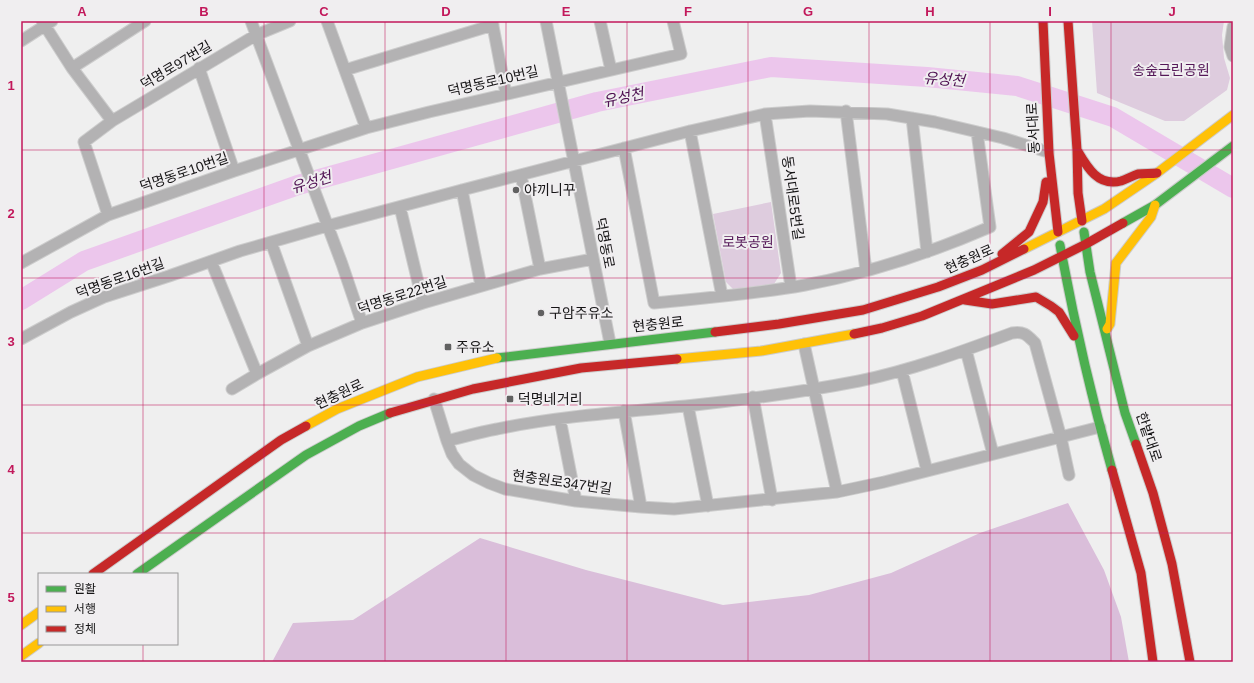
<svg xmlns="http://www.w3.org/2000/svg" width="1254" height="683" viewBox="0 0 1254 683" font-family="Arial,'Noto Sans KR',sans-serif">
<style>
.green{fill:#deccde}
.forest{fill:#dabeda}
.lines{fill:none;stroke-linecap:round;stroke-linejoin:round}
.river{stroke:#ecc6ec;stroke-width:20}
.street-casing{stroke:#ccc;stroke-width:13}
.fast-casing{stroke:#ccc;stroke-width:11}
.slow-casing{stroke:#ccc;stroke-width:11}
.jam-casing{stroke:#ccc;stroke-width:11}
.street{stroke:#b3b2b3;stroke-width:11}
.fast{stroke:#4caf50;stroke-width:9}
.slow{stroke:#ffc107;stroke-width:9}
.jam{stroke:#c62828;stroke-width:9}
.grid{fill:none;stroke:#c2185b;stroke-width:1;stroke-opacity:0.55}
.poi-dot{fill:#616161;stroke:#f0eef0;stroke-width:1.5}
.labels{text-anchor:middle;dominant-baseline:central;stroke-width:4;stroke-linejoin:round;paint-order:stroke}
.street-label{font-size:14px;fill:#151415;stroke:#f0eef0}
.park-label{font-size:14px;fill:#551858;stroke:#f0eef0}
.poi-label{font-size:14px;fill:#151415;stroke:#f0eef0;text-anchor:start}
.water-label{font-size:15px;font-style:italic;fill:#4f1152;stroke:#f0eef0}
.neatline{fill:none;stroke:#c2185b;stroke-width:1.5}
.grid-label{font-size:13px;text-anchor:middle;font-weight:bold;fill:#c2185b}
</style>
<rect width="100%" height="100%" fill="#efefef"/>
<path class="green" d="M1092,21H1224L1222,35L1224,58L1230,78L1227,90L1184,121H1165L1097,93Z
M771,202L781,273L774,284L733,289L726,282L713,214Z"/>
<path class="forest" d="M1068,503L1104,570L1121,617L1129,662H272L293,623L353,620L480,538L586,570L723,605L809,595L891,573L980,533Z"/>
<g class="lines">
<path class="river" d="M21,300L84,261L298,185L597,102L771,67L927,77L1017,86L1113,117L1233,188"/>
<defs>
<path id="street" d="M42,21L72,68L112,121
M251,21L342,264L362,323
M327,21L366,128
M492,21L506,94
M546,21L610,343
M600,21L611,70
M1233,27L1230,47L1233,56
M21,41L52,21
M72,68L145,21
M199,68L234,171
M345,70L493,25
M846,111L866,271
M765,114L791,287
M912,118L927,252
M690,131L722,296
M624,148L654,303C704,298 755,294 805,285C869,273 930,253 990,227L977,132
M521,175L540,269
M462,190L481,286
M400,207L423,303
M108,215L84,142L112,121L256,35L290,21
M271,242L308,346
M211,261L257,374
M21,263L108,215L234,171L366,128L429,112L681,54L673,21
M21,339L71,312L104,297L169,276L240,251L327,226L462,190L690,131L765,114L810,111L887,114L935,122L1003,138L1048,152
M804,344L837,492
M966,350L993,454
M902,371L927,471
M232,389L257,374L308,346L362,323L423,303L540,269L593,259
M753,397L772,500
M434,399L447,441L452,454L459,464L473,475L489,483L505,489L576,501L641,507L674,509L837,492L884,482L1100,427
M688,406L708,506
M624,411L641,507
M560,419L576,501
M447,441C463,437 480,432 497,429C559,416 623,412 686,406C743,400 802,392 859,381C912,370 961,352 1012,333C1024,331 1027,335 1035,343L1061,438L1069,475"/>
<path id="fast" d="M1123,223L1155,205L1233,146
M1084,232L1090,272L1125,413L1136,444
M1060,245C1074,321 1091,396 1112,470
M497,358L715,332
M137,574L306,455L359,426L390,413"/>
<path id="slow" d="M1024,249L1104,209L1157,173L1233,115
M1107,329L1110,324L1116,263L1151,217L1155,205
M677,359L761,351L854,334
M306,426L337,409L417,377L497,358
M21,625L39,612
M21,656L39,643"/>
<path id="jam" d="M1043,21L1049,153L1058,232
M1068,21L1077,150L1078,193L1082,221
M1077,150C1087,167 1098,187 1121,181C1127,179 1132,176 1138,174C1145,173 1151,174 1157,173
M1002,254L1029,232L1043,202L1046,182
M965,300L992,304L1036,297L1051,306L1059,312L1074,336
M715,332L779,324L863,310L938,287L982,270L1024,249
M854,334L882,328L922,316L1034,270L1086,244L1123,223
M390,413L473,389L581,368L677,359
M1136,444L1153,493L1172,564L1190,662
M1112,470L1141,573L1153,662
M93,574L281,440L306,426"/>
</defs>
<use href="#street" class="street-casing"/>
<use href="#fast" class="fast-casing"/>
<use href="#slow" class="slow-casing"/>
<use href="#jam" class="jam-casing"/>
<use href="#street" class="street"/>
<use href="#fast" class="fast"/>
<use href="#slow" class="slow"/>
<use href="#jam" class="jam"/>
</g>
<path class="grid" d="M143,21V574M264,21V662M385,21V662M506,21V662M627,21V662M748,21V662M869,21V662M990,21V662M1111,21V662M21,150H1233M21,278H1233M21,405H1233M21,533H1233M143,644V662"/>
<g class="poi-dot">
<circle cx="516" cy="190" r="4"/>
<circle cx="541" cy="313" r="4"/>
<rect x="444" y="343" width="8" height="8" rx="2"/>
<rect x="506" y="395" width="8" height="8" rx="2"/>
</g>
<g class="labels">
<g class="street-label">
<text transform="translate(176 65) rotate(-31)">덕명로97번길</text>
<text transform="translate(493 81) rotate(-13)">덕명동로10번길</text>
<text transform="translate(1033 128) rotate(-93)">동서대로</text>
<text transform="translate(184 172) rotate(-19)">덕명동로10번길</text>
<text transform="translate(793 198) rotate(82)">동서대로5번길</text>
<text transform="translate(605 243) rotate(79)">덕명동로</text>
<text transform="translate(969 259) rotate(-24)">현충원로</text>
<text transform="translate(120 278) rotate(-20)">덕명동로16번길</text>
<text transform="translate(402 295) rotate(-18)">덕명동로22번길</text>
<text transform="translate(658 324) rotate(-6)">현충원로</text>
<text transform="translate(339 394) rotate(-25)">현충원로</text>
<text transform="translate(1149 437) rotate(71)">한밭대로</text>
<text transform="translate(562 482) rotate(8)">현충원로347번길</text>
</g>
<g class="park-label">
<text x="1171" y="70">송숲근린공원</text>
<text x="748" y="242">로봇공원</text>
</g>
<g class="poi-label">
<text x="524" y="190">야끼니꾸</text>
<text x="549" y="313">구암주유소</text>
<text x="456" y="347">주유소</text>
<text x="518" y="399">덕명네거리</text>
</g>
<g class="water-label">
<text transform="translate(944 79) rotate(5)">유성천</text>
<text transform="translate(623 97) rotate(-12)">유성천</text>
<text transform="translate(311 182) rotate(-17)">유성천</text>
</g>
</g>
<rect width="1254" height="683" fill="none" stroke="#f0eef0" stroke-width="44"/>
<rect x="38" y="573" width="140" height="72" fill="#f0eef0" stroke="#989798"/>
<rect x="46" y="586" width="20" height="6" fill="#4caf50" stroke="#989798"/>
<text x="74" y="593" font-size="12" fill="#151415">원활</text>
<rect x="46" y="606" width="20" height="6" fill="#ffc107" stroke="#989798"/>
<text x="74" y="613" font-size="12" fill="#151415">서행</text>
<rect x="46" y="626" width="20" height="6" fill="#c62828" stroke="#989798"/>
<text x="74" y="633" font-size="12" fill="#151415">정체</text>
<rect x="22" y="22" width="1210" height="639" class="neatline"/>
<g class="grid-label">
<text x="82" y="16">A</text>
<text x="204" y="16">B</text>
<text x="324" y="16">C</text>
<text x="446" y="16">D</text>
<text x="566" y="16">E</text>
<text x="688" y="16">F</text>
<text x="808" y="16">G</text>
<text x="930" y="16">H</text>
<text x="1050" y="16">I</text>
<text x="1172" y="16">J</text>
<text x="11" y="90">1</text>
<text x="11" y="218">2</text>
<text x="11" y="346">3</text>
<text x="11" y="474">4</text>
<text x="11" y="602">5</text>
</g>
</svg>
